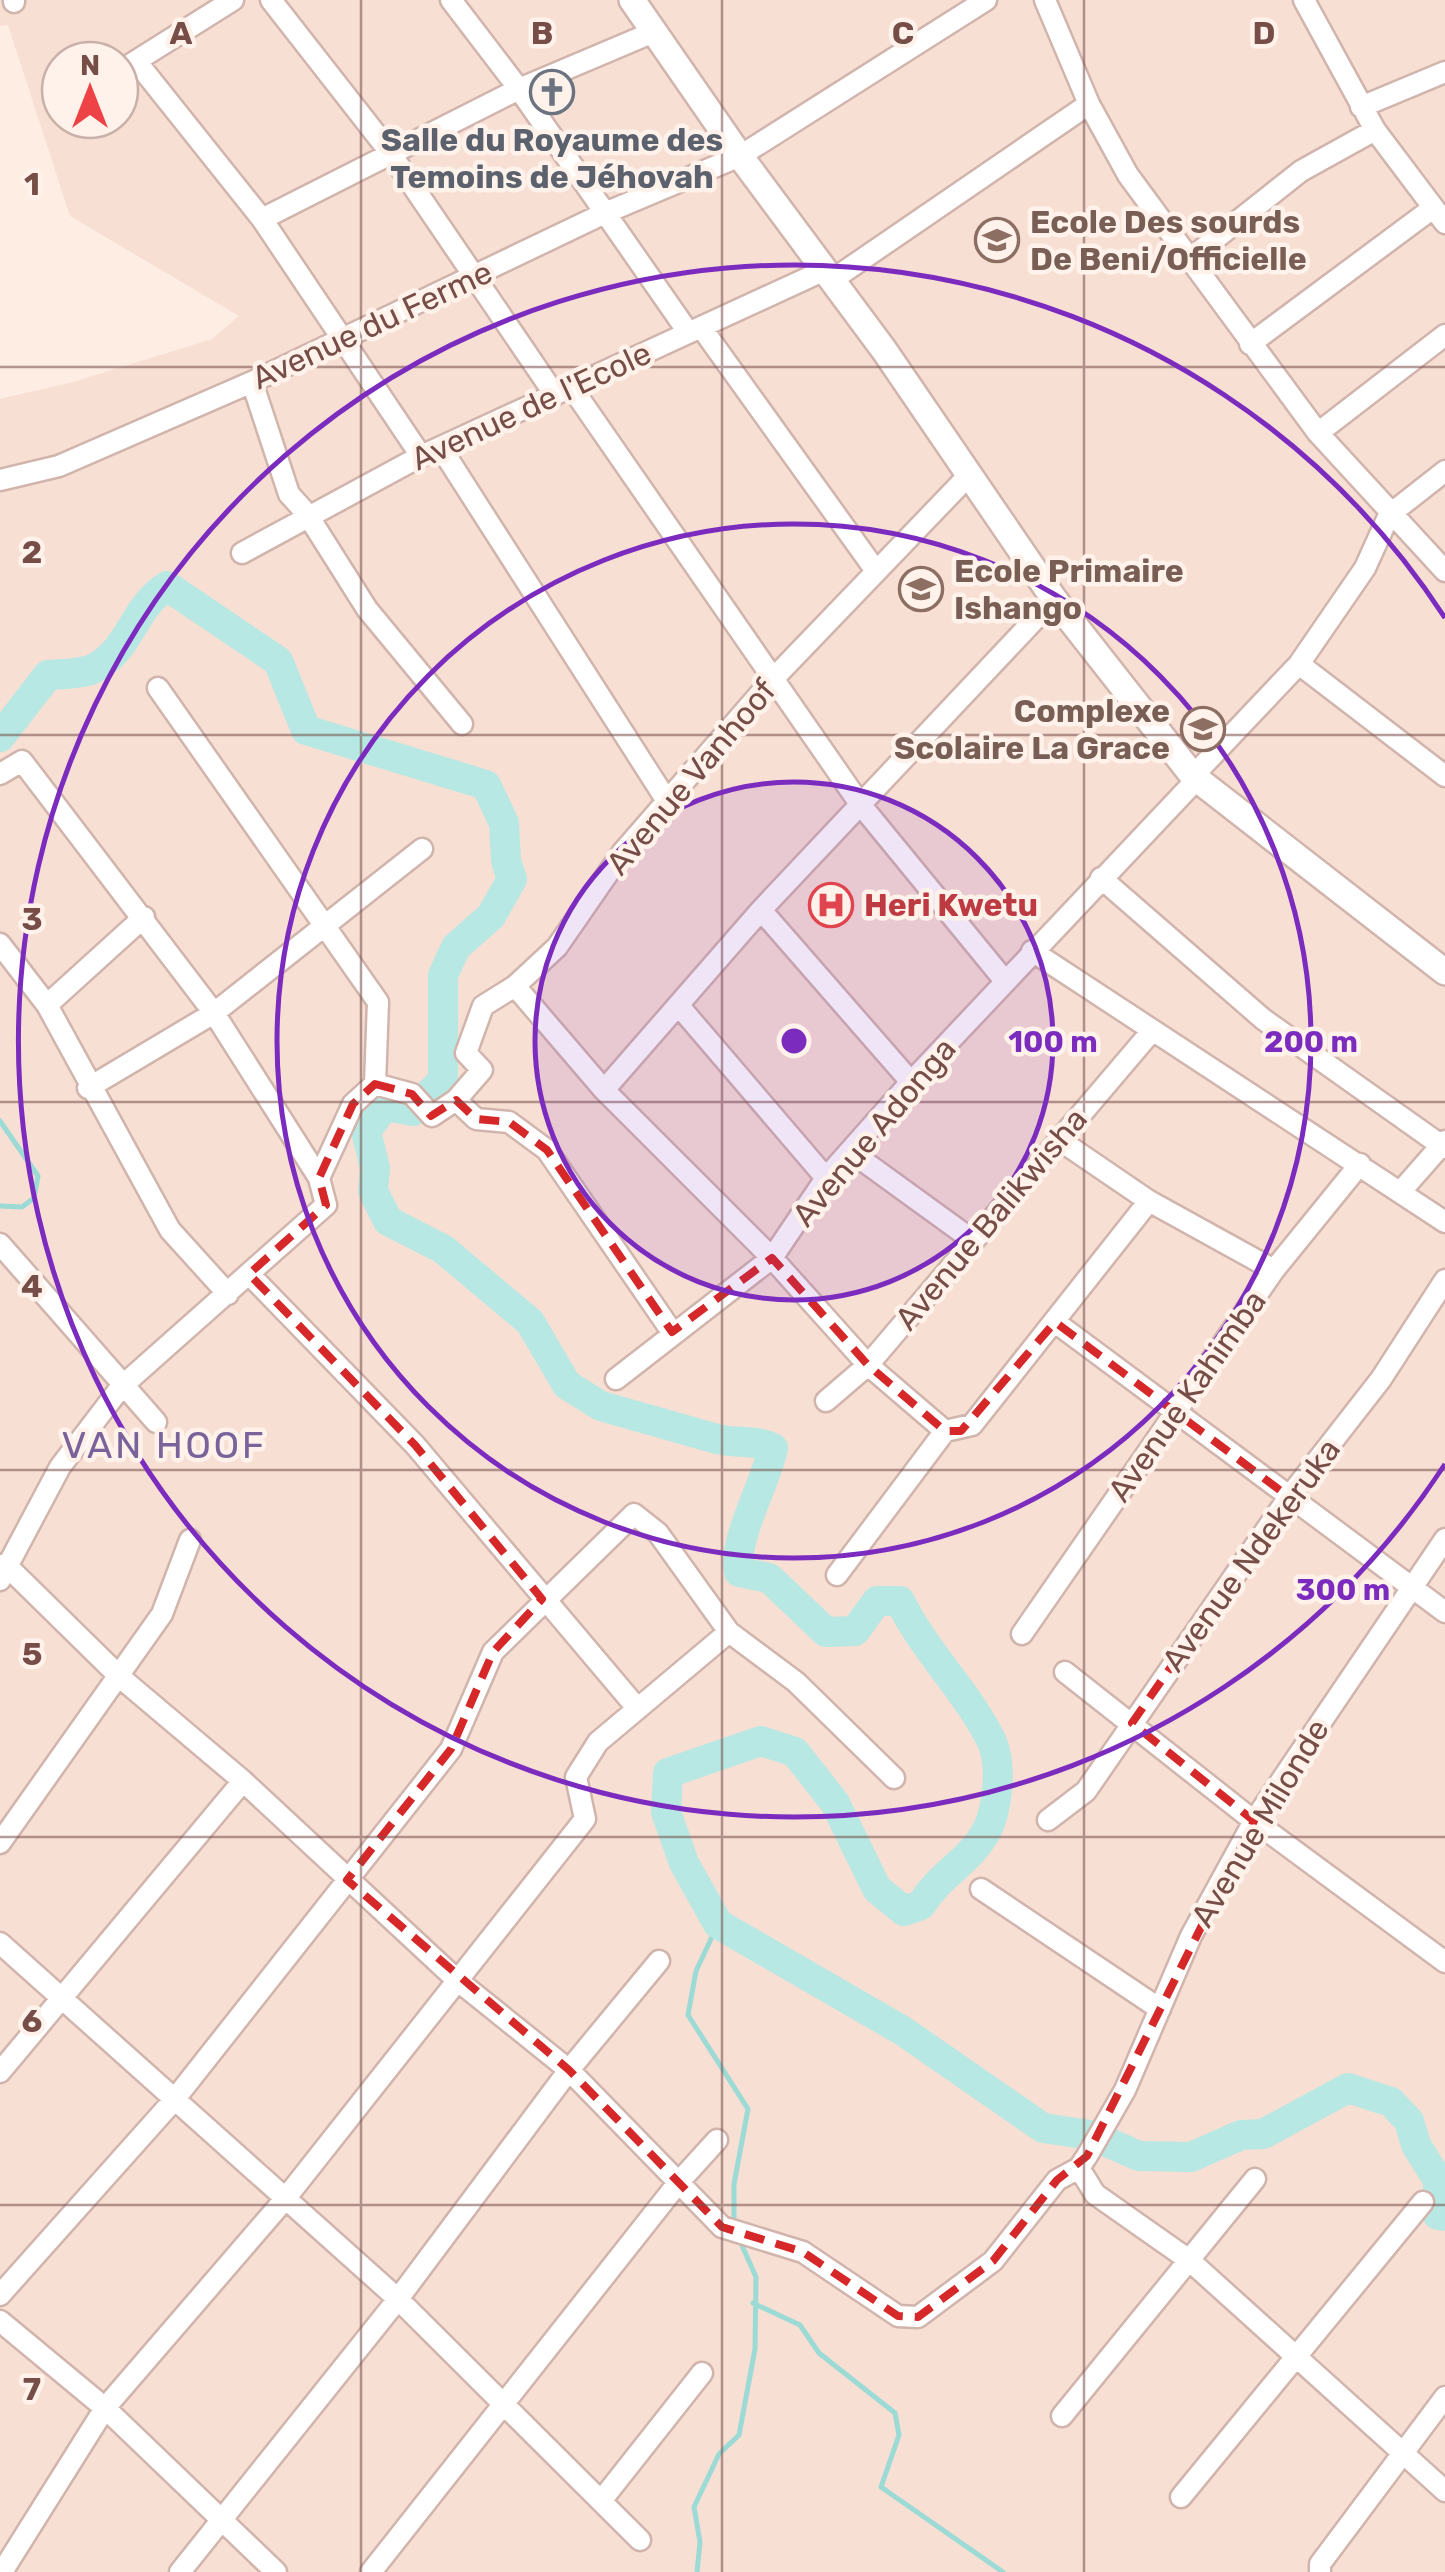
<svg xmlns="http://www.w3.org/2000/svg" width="1445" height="2572" viewBox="0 0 1445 2572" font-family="Rubik,sans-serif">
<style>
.residential{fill:#f7dfd4;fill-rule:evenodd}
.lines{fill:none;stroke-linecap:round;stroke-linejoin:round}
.stream{stroke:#9cdad5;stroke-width:5}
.river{stroke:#b7e8e3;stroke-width:30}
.minor-casing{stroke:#d1b4ac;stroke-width:25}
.tertiary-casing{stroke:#d1b4ac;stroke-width:30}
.minor{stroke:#fff;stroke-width:20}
.tertiary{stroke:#fff;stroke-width:25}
.marked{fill:none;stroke:#d62828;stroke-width:8;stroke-dasharray:20 12;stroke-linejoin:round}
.grid{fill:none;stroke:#774d48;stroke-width:2.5;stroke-opacity:0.55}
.ring{fill:none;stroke:#7b2cbf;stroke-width:5}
.labels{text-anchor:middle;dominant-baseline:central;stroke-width:9;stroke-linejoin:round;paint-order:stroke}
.worship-label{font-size:32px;font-weight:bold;fill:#5b616d;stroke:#fff2ea}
.education-label{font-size:32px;font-weight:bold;fill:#785e54;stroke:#fff2ea;text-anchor:start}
.street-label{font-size:32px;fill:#774d48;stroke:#fff2ea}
.health-label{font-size:32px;font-weight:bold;fill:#be3a42;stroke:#fff2ea;text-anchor:start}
.quarter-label{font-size:38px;letter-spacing:2.5px;fill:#7a639b;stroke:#fff2ea}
.grid-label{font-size:32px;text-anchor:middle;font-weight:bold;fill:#774d48;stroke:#fff2ea;stroke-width:9;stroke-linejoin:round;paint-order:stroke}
.centre{fill:#7b2cbf;stroke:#fff2ea;stroke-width:5}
.ring-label{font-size:30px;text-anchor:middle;font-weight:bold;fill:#7b2cbf;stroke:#fff2ea;stroke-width:9;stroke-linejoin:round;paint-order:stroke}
</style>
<rect width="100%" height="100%" fill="#fdede3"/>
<path class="residential" d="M0,0H1445V2572H0V399L73,382L212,339L239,316L70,216L8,25L0,26ZM60,60H120V120H60Z"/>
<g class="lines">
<path class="stream" d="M0,1121L38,1176L34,1198L22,1207L0,1206
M718,1924L696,1971L688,2015L748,2109L734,2184V2227
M753,2303L800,2325L819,2353L895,2413L899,2435L881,2487L1003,2572
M697,2572L700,2542L694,2507L719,2454L739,2435L755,2349L756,2277L740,2241"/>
<path class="river" d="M0,737L48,675C62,674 83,674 95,668C132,647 132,609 167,586L278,661L306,730L486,785L504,823L506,861L512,879L491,916L456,947L443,975V1080L413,1111L385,1106L366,1131L375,1168L373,1191L388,1221L443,1249L530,1322L567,1385L601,1406L717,1439C737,1444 755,1439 773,1448C765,1486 733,1538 739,1572L769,1578L826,1632L855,1631L877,1601H900C924,1651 968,1692 992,1742C1002,1765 998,1810 986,1832C968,1863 940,1874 921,1905L904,1911L877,1889L835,1803L795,1752L761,1741L668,1773L666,1812L684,1863L718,1924L903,2031L1043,2128L1091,2135L1139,2156L1191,2157L1241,2135L1263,2134L1348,2088L1391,2102L1409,2121L1416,2145L1438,2180V2215L1445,2216"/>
<defs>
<path id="minor" d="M271,0L389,151L555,395
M451,0L519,89L688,332
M1045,0L1089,104L1128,175L1318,433L1445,571
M1304,0L1375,130L1445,223
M14,2V0
M136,61L262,219L421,456
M120,71L233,0
M1361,107L1445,72
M262,219L519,89L656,31
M1191,258L1301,171L1375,130
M832,280L1089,104
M701,327L876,571
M1250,344L1433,208
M252,382L289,494L307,514L367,609L462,724
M572,388L860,804L1005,981
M1318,433L1445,335
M441,448L667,801
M0,480L59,466L252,382L605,213L740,156L986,0
M242,553L421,456L825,270
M1299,664L1445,776
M158,688L378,1002L375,1084
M0,774L22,761L214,1013L319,1178
M1193,776L1299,664L1365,568L1389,515L1445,471
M1101,878L1263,1019L1445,1148
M761,910L911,1082
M0,944L47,1005L170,1230L228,1294
M1032,951L1445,1222
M515,986L604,1090L772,1258L868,1365L945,1431L837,1575
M47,1005L144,917
M679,1006L826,1178
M88,1088L214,1013L422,849
M604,1090L761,910L1054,599
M456,1100L476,1119L509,1122L547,1150L672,1332
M1058,1139L1149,1201L1274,1270
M851,1152L971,1239
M1402,1190L1445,1141
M0,1244L156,1422
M249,1274L415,1445L637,1708
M1055,1322L1445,1612
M616,1379L772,1258L826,1178L911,1082L1197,779
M826,1401L868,1365L1151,1032
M945,1431L972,1425L1149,1201
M0,1565L8,1567L121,1678L243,1781L457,1980L569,2070L722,2227L803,2252L898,2316L918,2317L993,2261L1057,2180L1079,2168L1087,2156L1125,2090L1191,1936L1254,1821L1445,1539
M0,1580L60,1467L121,1387L326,1205L319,1178L353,1104L375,1084L412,1094L432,1116L456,1100L482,1070L466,1053L483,1006L515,986L557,947L622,853L773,679L970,474
M1022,1634L1274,1270L1360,1164
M1065,1672L1254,1821L1445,1962
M1048,1820L1086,1791L1289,1497L1381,1379L1445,1280
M0,1843L162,1614L190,1540
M981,1889L1160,2009
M0,1943L398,2299L640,2540
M0,2072L243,1781
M1079,2168L1095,2194L1189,2260L1445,2491
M0,2295L174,2100L451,1749L493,1652L634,1514L658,1533L729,1632L796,1682L894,1778
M0,2321L105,2408L276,2572
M1062,2416L1255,2179
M1181,2497L1423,2202
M601,2501L702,2373
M2,2572L105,2408L285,2199L585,1819L576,1777L598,1742L729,1632
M180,2572L398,2299L569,2070L659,1961
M371,2572L678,2183L717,2140
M1320,2572V2564L1445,2397"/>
<path id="tertiary" d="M632,0L740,156L884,350L1054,599L1193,776L1445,972"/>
</defs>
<use href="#minor" class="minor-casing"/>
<use href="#tertiary" class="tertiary-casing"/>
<use href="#minor" class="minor"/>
<use href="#tertiary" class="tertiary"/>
</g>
<path class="marked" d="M375,1084L412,1094L431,1116L456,1100L476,1119L509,1122L547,1150L672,1332L772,1258L868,1365L945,1431H961L1055,1322L1289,1497L1132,1723L1254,1821L1087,2156L1057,2180L993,2261L918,2317L898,2316L803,2252L722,2227L569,2070L347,1880L451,1749L493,1652L542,1599L415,1445L249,1274L326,1205L319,1178L353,1104Z"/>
<path class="grid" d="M361,0V2572M722,0V2572M1084,0V2572M0,367H1445M0,735H1445M0,1102H1445M0,1470H1445M0,1837H1445M0,2205H1445"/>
<circle cx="794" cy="1041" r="259" fill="#7b2cbf" fill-opacity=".12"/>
<g class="ring">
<circle cx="794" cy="1041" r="259"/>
<circle cx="794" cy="1041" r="517"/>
<path d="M1445 1464A776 776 0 1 1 1445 618"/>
</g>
<defs>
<symbol id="church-ring" viewBox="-11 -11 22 22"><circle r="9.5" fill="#fff2ea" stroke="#6b7280" stroke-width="1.5"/><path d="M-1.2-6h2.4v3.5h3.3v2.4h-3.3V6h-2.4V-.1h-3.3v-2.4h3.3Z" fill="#6b7280"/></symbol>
<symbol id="school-ring" viewBox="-11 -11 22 22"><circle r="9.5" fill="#fff2ea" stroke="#8d6e63" stroke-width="1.5"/><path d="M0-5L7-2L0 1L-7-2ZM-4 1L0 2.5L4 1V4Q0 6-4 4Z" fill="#8d6e63"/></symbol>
<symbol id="hospital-ring" viewBox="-11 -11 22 22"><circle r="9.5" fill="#fff2ea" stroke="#e0444e" stroke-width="1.5"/><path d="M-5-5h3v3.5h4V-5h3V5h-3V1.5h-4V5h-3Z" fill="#e0444e"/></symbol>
</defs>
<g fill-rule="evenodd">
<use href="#church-ring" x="527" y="67" width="50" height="50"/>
<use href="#school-ring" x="972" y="215" width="50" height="50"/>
<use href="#school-ring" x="896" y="564" width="50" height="50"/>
<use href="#school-ring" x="1178" y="704" width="50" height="50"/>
<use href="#hospital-ring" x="806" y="880" width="50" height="50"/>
</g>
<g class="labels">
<g class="worship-label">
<text x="552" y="140">Salle du Royaume des<tspan x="552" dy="37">Temoins de Jéhovah</tspan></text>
</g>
<g class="education-label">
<text x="1030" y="222">Ecole Des sourds<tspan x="1030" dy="37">De Beni/Officielle</tspan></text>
<text x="954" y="571">Ecole Primaire<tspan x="954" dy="37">Ishango</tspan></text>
<text x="1170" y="711" text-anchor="end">Complexe<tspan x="1170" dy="37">Scolaire La Grace</tspan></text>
</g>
<g class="street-label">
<text transform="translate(372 325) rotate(-25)">Avenue du Ferme</text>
<text transform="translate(531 406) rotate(-25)">Avenue de l'Ecole</text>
<text transform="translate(691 777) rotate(-50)">Avenue Vanhoof</text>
<text transform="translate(874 1132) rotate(-50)">Avenue Adonga</text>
<text transform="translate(991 1219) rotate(-50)">Avenue Balikwisha</text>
<text transform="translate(1187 1396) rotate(-55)">Avenue Kahimba</text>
<text transform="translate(1251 1555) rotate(-54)">Avenue Ndekeruka</text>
<text transform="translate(1260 1823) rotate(-59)">Avenue Milonde</text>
</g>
<g class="health-label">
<text x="864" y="905">Heri Kwetu</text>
</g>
<g class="quarter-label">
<text x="164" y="1445">VAN HOOF</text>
</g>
</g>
<g class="grid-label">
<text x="181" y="44">A</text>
<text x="542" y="44">B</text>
<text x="903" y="44">C</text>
<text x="1264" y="44">D</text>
<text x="32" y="195">1</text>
<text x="32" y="563">2</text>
<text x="32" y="930">3</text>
<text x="32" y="1297">4</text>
<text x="32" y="1665">5</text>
<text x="32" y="2032">6</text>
<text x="32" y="2400">7</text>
</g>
<circle cx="794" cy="1041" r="15" class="centre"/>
<g class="ring-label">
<text x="1053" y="1052">100 m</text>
<text x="1311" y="1052">200 m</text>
<text x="1343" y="1600">300 m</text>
</g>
<g transform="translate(90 90)"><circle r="48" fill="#fff2ea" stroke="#c9b0a9" stroke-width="2.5"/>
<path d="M0-8L18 38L0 25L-18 38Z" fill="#ed4246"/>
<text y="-15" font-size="28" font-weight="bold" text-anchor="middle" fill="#774d48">N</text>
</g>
</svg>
